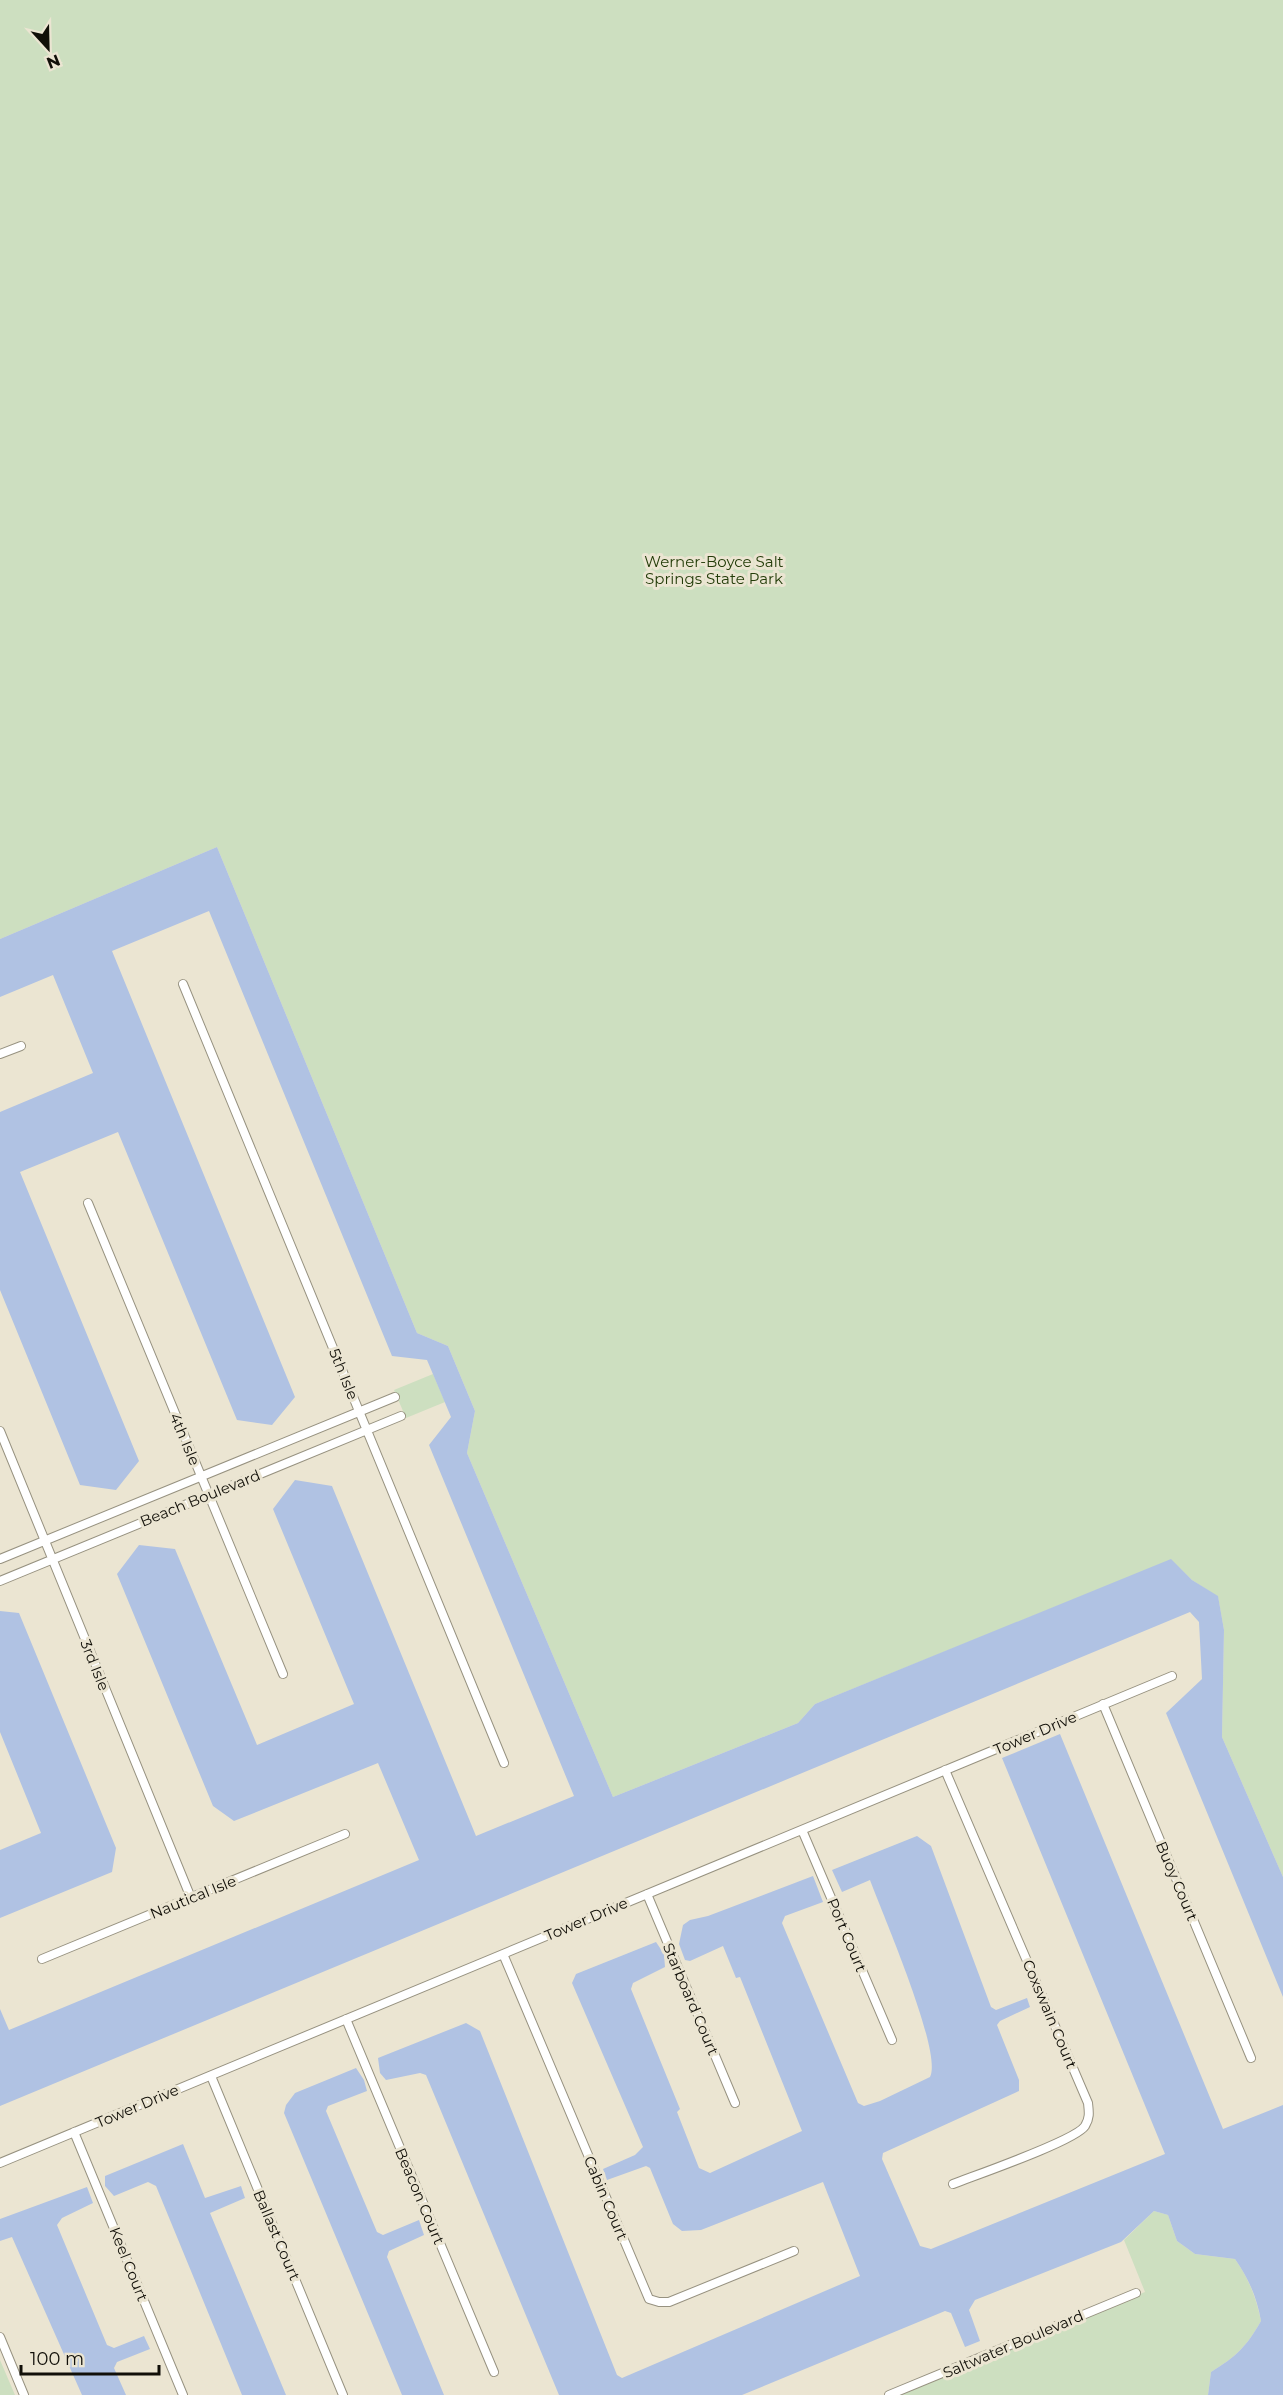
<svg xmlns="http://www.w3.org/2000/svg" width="1283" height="2395" viewBox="0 0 1283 2395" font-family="Montserrat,sans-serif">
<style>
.green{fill:#cddfc0}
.water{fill:#b0c2e3}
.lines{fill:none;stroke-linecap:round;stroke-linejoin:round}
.street-casing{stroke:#979280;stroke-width:10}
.street{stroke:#fff;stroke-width:8}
.labels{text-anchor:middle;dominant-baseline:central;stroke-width:6;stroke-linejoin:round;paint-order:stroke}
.park-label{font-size:15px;fill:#233c09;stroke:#ebe5d2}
.street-label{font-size:15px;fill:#110f08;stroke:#ebe5d2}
</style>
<rect width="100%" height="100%" fill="#ebe5d2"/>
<path class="green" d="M0,0H1283V1877L1222,1737L1224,1630L1218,1597L1192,1580L1171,1560L815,1704L798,1723L613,1797L467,1453L475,1411L448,1346L417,1333L217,847L0,939Z
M433,1374L445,1402L406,1418L394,1390Z
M1154,2211L1168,2215L1177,2241L1195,2254L1235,2259C1249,2279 1256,2297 1261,2321C1246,2347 1237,2356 1211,2372L1208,2395H897L1145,2292L1124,2240Z
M0,2360L15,2395H0Z"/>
<path class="water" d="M217,847L417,1333L448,1346L475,1411L467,1453L613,1797L798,1723L815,1704L1171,1559L1192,1580L1218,1596L1224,1630L1222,1737L1283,1877V1997L1166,1713L1202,1679L1199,1622L1190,1612L0,2106V2009L9,2030L419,1860L378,1763L234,1821L213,1806L117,1574L139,1545L175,1549L257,1745L354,1704L273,1509L295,1480L332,1486L476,1836L574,1796L429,1445L451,1417L427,1360L392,1356L209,911L112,951L295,1397L272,1425L237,1420L118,1132L20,1172L139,1461L116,1490L80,1485L0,1290V1112L93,1073L53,975L0,997V939Z
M0,1611L19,1613L116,1848L112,1872L0,1918V1850L41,1833L0,1732Z
M1060,1734L1223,2129L1283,2105V2395H1208L1211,2372C1237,2356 1246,2347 1261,2321C1257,2298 1249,2279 1235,2259L1195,2254L1177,2241L1168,2215L1154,2211L1121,2242L975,2300L969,2310L980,2341L965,2347L951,2313L945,2311L742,2395H559L426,2075L420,2073L386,2080L380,2073L378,2058L466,2023L480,2031L617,2375L622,2378L860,2276L823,2182L701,2230L682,2231L673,2224L650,2168L646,2166L607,2180L603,2169L635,2155L643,2147L572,1983L576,1974L656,1942L664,1954L665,1967L633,1983L631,1989L680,2109L677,2112L699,2168L710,2173L802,2131L740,1977L736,1978L723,1946L690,1961L685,1960L679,1944L683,1925L690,1920L708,1916L813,1876L823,1902L785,1916L782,1923L858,2103L864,2106L880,2101L930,2077C943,2052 882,1913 870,1880L842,1892L832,1870L917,1836L931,1846L991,2007L996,2010L1027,1998L1030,2007L1000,2021L997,2025L1019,2080V2091L883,2153L882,2159L920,2246L931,2249L1165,2154L1002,1758Z
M356,2068L364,2080L367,2091L328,2106L326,2111L377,2232L383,2235L419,2220L424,2235L389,2251L387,2257L444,2395H402L284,2113L286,2105L295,2093Z
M183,2144L205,2198L241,2186L245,2198L210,2213L286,2395H242L156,2186L148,2182L114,2196L105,2186V2176Z
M87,2187L93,2203L62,2218L57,2225L107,2345L114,2348L144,2336L150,2349L117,2362L114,2368L126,2395H82L12,2237L0,2241V2219Z"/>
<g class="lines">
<defs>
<path id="street" d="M183,984L504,1763
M0,1054L21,1046
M88,1203L283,1674
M0,1431L191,1898
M0,1559L395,1397
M0,1581L401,1416
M1103,1704L1251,2058
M945,1770L1088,2103C1089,2112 1090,2118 1085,2126C1075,2141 976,2175 953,2184
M802,1830L892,2040
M647,1894L735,2103
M503,1954L649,2299L659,2302H669L794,2251
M42,1959L345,1834
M346,2019L494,2372
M211,2076L343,2395
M74,2132L183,2395
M0,2163L1172,1676
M0,2337L24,2395
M889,2395L1136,2293"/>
</defs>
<use href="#street" class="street-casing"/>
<use href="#street" class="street"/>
</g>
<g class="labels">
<g class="park-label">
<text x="714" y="561">Werner-Boyce Salt<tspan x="714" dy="17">Springs State Park</tspan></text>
</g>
<g class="street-label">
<text transform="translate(344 1374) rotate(68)">5th Isle</text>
<text transform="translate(185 1439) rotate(67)">4th Isle</text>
<text transform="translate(200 1498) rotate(-22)">Beach Boulevard</text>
<text transform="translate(95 1665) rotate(68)">3rd Isle</text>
<text transform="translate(1035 1733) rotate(-23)">Tower Drive</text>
<text transform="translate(1177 1881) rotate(67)">Buoy Court</text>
<text transform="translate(193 1897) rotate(-22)">Nautical Isle</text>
<text transform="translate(586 1919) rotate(-23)">Tower Drive</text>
<text transform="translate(847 1935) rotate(67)">Port Court</text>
<text transform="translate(691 1999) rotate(67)">Starboard Court</text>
<text transform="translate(1050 2014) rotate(67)">Coxswain Court</text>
<text transform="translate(137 2106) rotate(-23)">Tower Drive</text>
<text transform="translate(420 2196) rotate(67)">Beacon Court</text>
<text transform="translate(606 2198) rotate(67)">Cabin Court</text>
<text transform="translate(277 2235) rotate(67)">Ballast Court</text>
<text transform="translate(129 2264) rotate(68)">Keel Court</text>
<text transform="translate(1013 2344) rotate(-23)">Saltwater Boulevard</text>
</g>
</g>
<g transform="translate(48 48) rotate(158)" stroke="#ebe5d2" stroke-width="4.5" paint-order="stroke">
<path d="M0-4.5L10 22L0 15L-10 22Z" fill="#110f08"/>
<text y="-9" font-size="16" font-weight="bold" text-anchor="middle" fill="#110f08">N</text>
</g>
<path d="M21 2365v9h138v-9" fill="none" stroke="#110f08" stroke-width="3"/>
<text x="30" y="2365" font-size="18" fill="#110f08" stroke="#ebe5d2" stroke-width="4.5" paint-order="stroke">100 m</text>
</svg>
